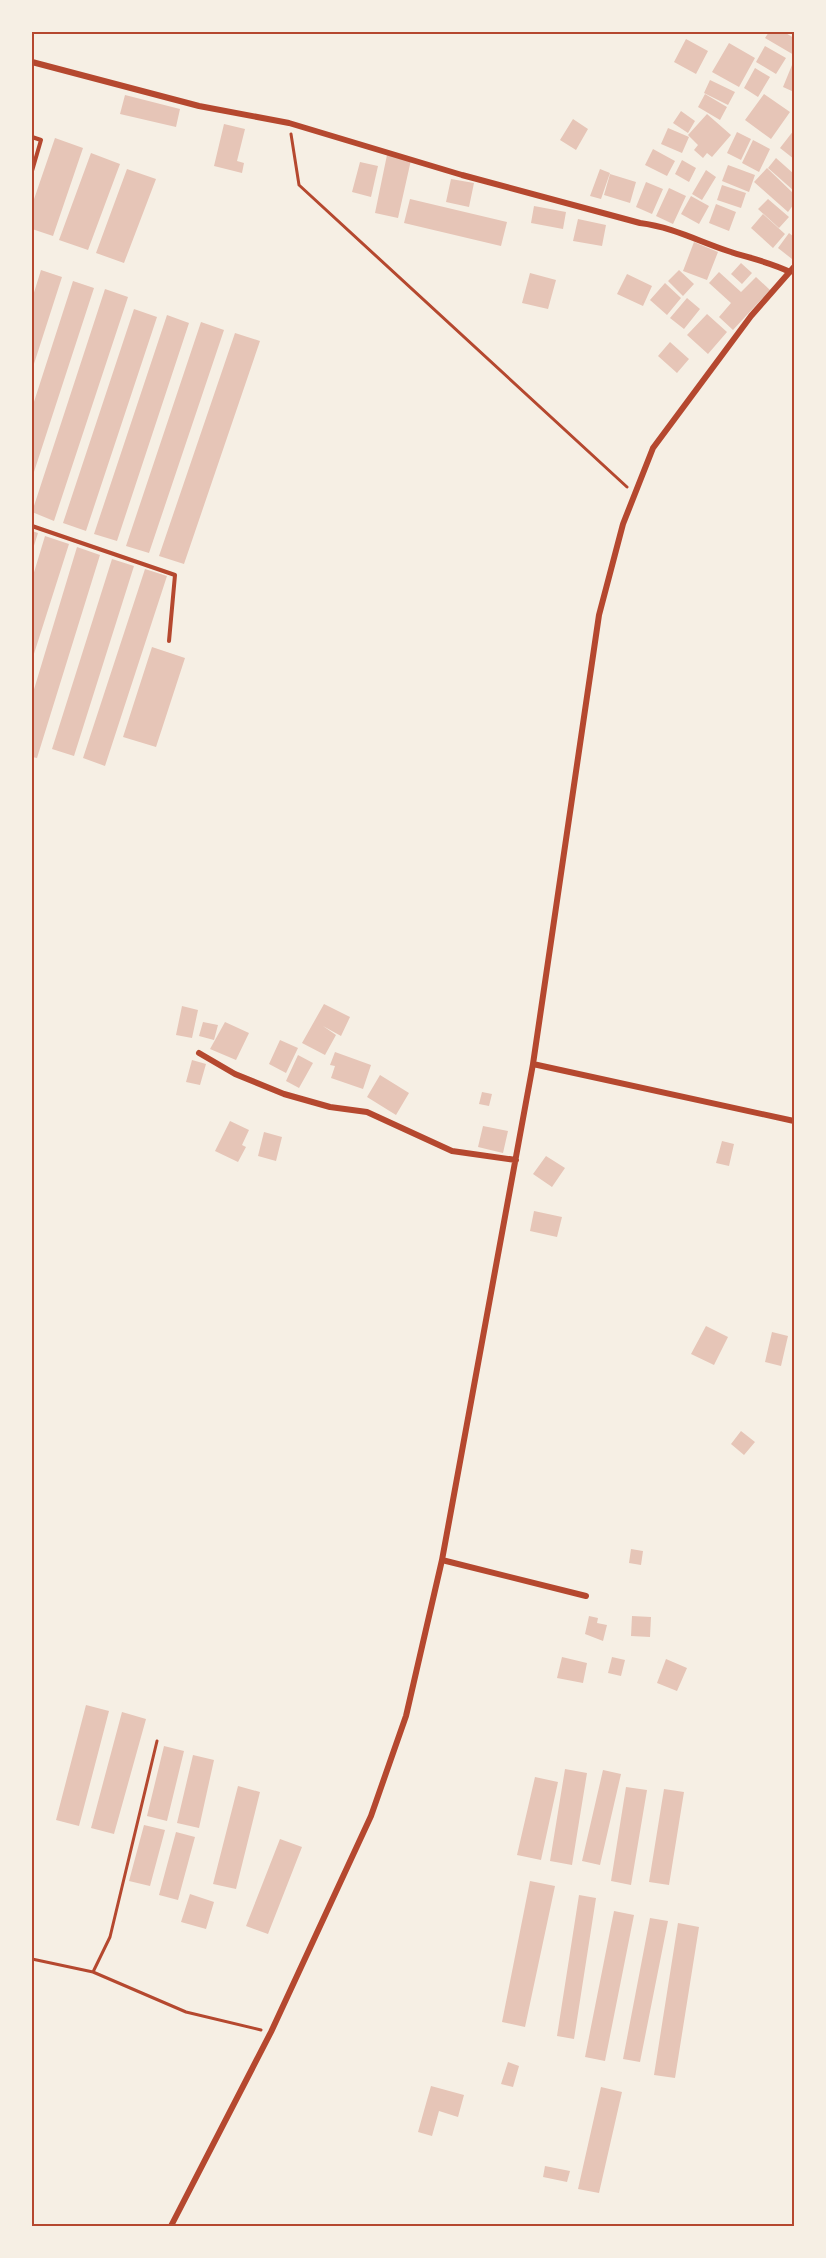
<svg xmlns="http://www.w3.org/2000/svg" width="826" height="2258" viewBox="0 0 826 2258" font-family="'PT Sans',sans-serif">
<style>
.building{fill:#e6c5b7}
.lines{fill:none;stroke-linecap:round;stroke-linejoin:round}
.path{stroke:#b5482f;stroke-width:3}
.service{stroke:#b5482f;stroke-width:4}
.minor{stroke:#b5482f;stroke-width:6}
.neatline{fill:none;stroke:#b5482f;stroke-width:2}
</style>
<rect width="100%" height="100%" fill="#f6efe4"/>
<path class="building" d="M769,32H784L794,38V55L765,38Z
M686,39L708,51L696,74L674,62Z
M729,43L755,58L739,87L712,72Z
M765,46L786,58L776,74L756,62Z
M792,65L794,66V92L783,87Z
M755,68L770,77L758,97L744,88Z
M710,80L735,92L728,105L704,93Z
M705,94L727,107L720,120L698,107Z
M764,94L790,112L771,139L745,120Z
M125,95L180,109L176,127L120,114Z
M681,111L695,121L688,133L673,123Z
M707,114L731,135L712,157L707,153L703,158L694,150L698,145L688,135Z
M573,119L588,129L576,150L560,140Z
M224,124L245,129L237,161L244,163L242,173L214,166Z
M668,128L689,137L682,153L661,144Z
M794,130V159L780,148Z
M737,132L751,139L741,160L727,153Z
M55,138L83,148L53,236L32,229V205Z
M753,140L770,149L759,172L742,163Z
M653,149L675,161L667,176L645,165Z
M91,153L120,164L88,250L59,240Z
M387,155L411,160L398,218L375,213Z
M776,158L794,174V191L768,168Z
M682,160L696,168L689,182L675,174Z
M360,162L378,166L371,197L352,192Z
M728,165L755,175L749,192L722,181Z
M767,168L794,194V204L788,212L754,182Z
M127,169L156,179L124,263L96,253Z
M600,169L610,173L601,199L590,196Z
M706,170L716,177L702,200L692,194Z
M610,174L636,182L630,203L604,195Z
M451,179L474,183L469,207L446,202Z
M646,182L663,189L652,214L636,207Z
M722,185L746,193L741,208L717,200Z
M669,188L686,196L673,224L656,216Z
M691,196L709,206L699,224L681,214Z
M410,199L507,222L501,246L404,223Z
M768,199L789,217L779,228L758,209Z
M716,204L736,212L729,231L709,223Z
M534,206L566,212L563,229L531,223Z
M763,214L785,234L773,248L751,228Z
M578,219L606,225L602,246L573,241Z
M789,233L794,237V256L792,259L778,248Z
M694,242L718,252L707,280L683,271Z
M741,263L752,273L742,284L731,274Z
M41,270L62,277L32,370V299Z
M679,270L694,284L683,296L668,281Z
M719,272L741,292L756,277L770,290L733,330L719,317L731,303L709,283Z
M530,273L556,280L548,309L522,303Z
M627,274L652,286L643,306L617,294Z
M73,281L94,288L32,478V408Z
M665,283L681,298L667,315L650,300Z
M105,289L128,297L54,521L32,512Z
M687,298L700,309L684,329L670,318Z
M134,309L157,317L86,531L63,523Z
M707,314L727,332L708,354L687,335Z
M167,315L189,323L117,541L94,534Z
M201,322L224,330L149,553L126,546Z
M235,333L260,341L184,564L159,556Z
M670,342L689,359L677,373L658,356Z
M32,531L38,533L32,552Z
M45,536L69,544L32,660V579Z
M77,547L100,555L37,758L32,757V696Z
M112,559L134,566L74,756L52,749Z
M145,569L167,576L105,766L83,758Z
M152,647L185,658L156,747L123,737Z
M324,1004L350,1017L341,1036L323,1026L336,1035L325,1055L302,1043Z
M182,1006L198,1010L192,1038L176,1035Z
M203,1022L218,1025L214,1040L199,1036Z
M225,1022L249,1033L236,1060L210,1049Z
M280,1040L298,1048L286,1073L269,1064Z
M335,1052L371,1065L363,1089L331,1078L335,1066L330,1065Z
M298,1055L313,1063L299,1088L286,1081Z
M192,1060L206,1064L200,1085L186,1082Z
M380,1075L409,1093L396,1115L367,1097Z
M482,1092L492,1094L489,1106L479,1104Z
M230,1121L249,1130L242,1145L246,1147L238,1162L215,1151Z
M483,1126L508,1131L503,1153L478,1147Z
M264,1132L282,1137L276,1161L258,1156Z
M722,1141L734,1144L729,1166L716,1163Z
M546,1156L565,1168L552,1187L533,1174Z
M534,1211L562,1217L557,1237L530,1231Z
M706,1326L728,1337L714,1365L691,1354Z
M772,1332L788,1336L781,1366L765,1362Z
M741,1431L755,1442L744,1455L731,1444Z
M631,1549L643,1551L641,1565L629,1563Z
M589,1616L598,1618L597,1623L607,1625L603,1641L585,1634Z
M632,1616L651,1617L650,1637L631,1636Z
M562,1657L587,1663L583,1683L557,1678Z
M612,1657L625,1660L621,1676L608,1673Z
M666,1659L687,1668L677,1691L657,1683Z
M86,1705L109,1711L79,1826L56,1820Z
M122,1712L146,1719L114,1834L91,1828Z
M164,1746L184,1751L167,1821L147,1816Z
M193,1755L214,1760L199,1828L177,1823Z
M565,1769L587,1773L572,1865L550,1861Z
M603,1770L621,1774L600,1865L582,1861Z
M535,1777L558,1782L541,1860L517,1855Z
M238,1786L260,1792L236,1889L213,1884Z
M626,1787L647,1790L631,1885L611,1881Z
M664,1789L684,1792L669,1885L649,1882Z
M144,1825L165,1830L150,1886L129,1881Z
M176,1832L195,1837L178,1900L159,1895Z
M280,1839L302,1847L268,1934L246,1926Z
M530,1881L555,1886L525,2027L502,2022Z
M190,1894L214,1902L206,1929L181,1922Z
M579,1895L596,1898L574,2039L557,2036Z
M614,1911L634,1915L605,2061L585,2057Z
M650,1918L668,1921L640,2062L623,2059Z
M678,1923L699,1927L675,2078L654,2075Z
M508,2062L519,2066L513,2087L501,2084Z
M431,2086L464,2095L458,2117L439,2111L432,2136L418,2132Z
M601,2087L622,2092L599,2193L578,2189Z
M545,2166L570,2171L567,2182L543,2177Z"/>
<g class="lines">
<path class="path" d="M291,134L299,185L627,487
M32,1959L93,1972L186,2012L261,2030
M93,1972L110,1937L157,1741"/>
<path class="service" d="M32,137L41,140L32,171
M32,526L175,575L169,641"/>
<path class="minor" d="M32,62L199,106L289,123L462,175L640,223C672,227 698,241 728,251C749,258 770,262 790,272
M199,1053L235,1074L284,1094L330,1107L367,1112L452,1151L516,1160
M533,1064L794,1121
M442,1560L586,1596
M171,2226L271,2032L371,1816L406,1716L442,1560L533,1064L599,615L623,524L653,448L751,316L794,267"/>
</g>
<rect width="826" height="2258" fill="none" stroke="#f6efe4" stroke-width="66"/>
<rect x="33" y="33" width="760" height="2192" class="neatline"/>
</svg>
